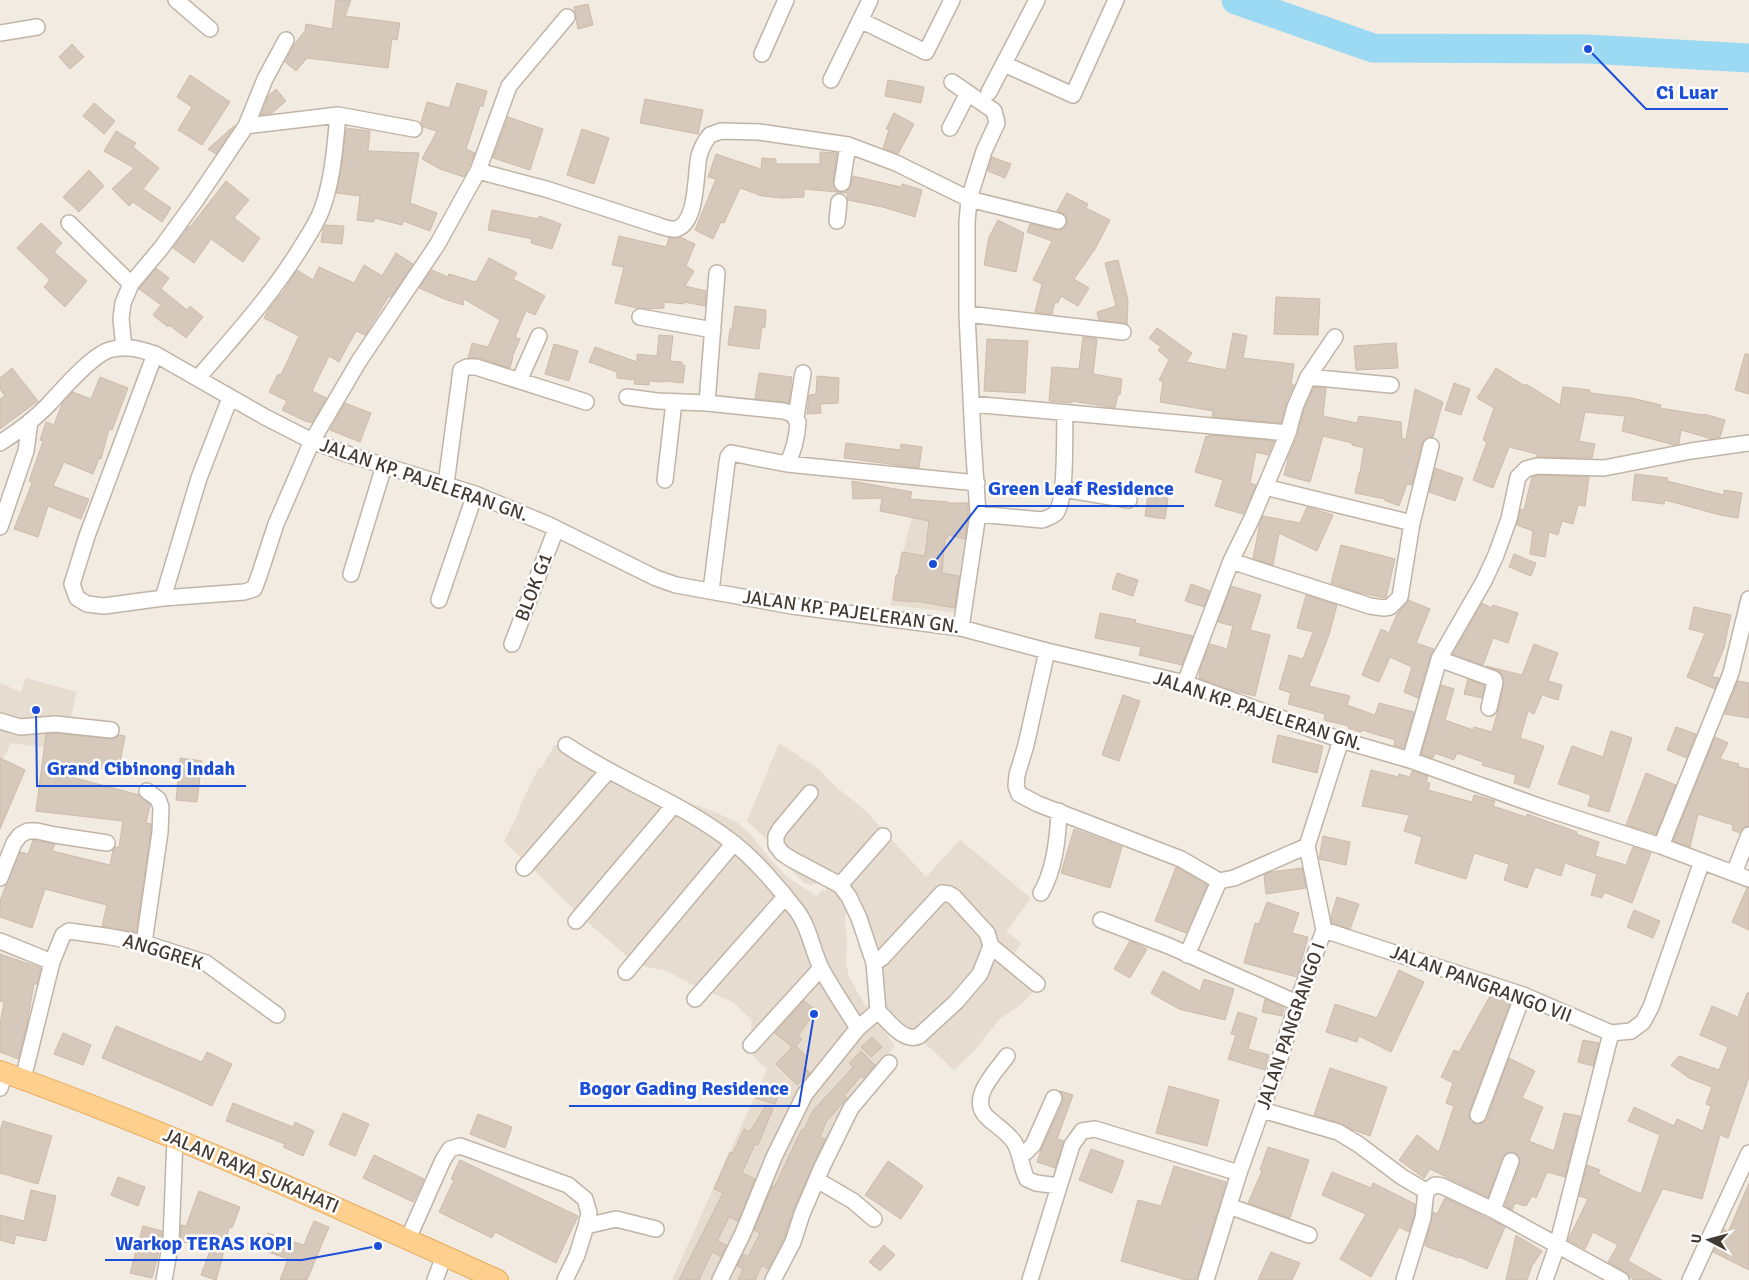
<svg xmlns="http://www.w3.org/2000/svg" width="1749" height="1280" viewBox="0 0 1749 1280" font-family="Signika,sans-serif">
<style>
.residential{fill:#e6dcd0}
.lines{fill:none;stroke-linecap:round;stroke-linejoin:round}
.river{stroke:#9bdaf2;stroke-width:29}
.building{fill:#d6c8ba;stroke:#cebbaa}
.minor-casing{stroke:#c0b4a7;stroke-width:18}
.major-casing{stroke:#e7aa5b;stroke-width:22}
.minor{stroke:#fff;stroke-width:15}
.major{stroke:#ffcf8e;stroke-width:20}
.labels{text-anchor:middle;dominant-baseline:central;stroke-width:5;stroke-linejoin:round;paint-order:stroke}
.street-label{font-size:19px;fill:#433a32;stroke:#fff}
.leader{fill:none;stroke:#1d4ed8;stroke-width:2}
.callout-dot{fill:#1d4ed8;stroke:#fff;stroke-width:2}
.callout-label{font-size:20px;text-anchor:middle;font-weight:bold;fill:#1d4ed8;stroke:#fff;stroke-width:5;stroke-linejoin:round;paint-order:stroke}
</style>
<rect width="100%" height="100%" fill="#f2ebe2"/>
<path class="residential" d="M912,517L974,524L958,604L953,612L890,605Z
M26,678L77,692L68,728L71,729L69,737L63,750L11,743L3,759L0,758V683L21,692Z
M779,743L820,770L835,786L864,809L926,877L960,840L1031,898L1006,931L1021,943L1013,956L1041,982L1023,1003L1000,1019L973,1052L954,1070L888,1009L877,1021L895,1046L865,1083L828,1140L792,1222L795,1232L794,1245L771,1280H672L767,1069L753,1056L751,1020L733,1002L687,982L665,970L637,965L584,919L504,841L520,810L519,808L538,769L542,767L554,746L557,745L589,756L673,798L710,810L737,822L752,836L770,859L787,877L817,896L822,890L825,891L826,887L840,895L839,897L848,900L845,921L847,943L846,962L849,977L866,1007L870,1005L876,995L877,981L872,948L865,920L854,919L853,897L834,880L811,885L804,883L776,855L766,839L747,821Z"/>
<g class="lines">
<path class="river" d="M1236,0L1373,48L1588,49L1749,58"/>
</g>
<path class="building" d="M336,0H351L345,16L400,23L397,40L392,39L388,68L307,58L296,71L285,62L294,45L305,31L306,24L332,29Z
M588,4L593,25L578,29L574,7Z
M72,44L84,57L70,69L59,57Z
M190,75L230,102L202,145L178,130L192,107L177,97Z
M888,80L924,87L921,103L885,96Z
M457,83L487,91L483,106H480L466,149L475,153L464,177L440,169L422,159L437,131L423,127L421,123L427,102L449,108Z
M276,89L286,101L272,113L261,115L268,96Z
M645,99L703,110L698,134L640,123Z
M94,103L115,121L104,134L83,116Z
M894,113L914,124L898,154L883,148L889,130L886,129Z
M508,117L543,129L530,170L493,158Z
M235,125L216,154L208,149Z
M346,128L370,131L368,151L419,153L410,203L437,213L430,231L403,221L402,225L374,218V222L357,220L360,196L336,193L342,164Z
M582,129L609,138L594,184L567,175Z
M116,131L136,143L133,147L159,168L143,189L171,208L162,222L133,202L129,206L112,189L134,168L104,151Z
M820,152L837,153L833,182L836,190L840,192H846L850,188L853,176L901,187L902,184L922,190L915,217L883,207L848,200L847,193L804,189V197L782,198L762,196L740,188L724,223L721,222L713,239L695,230L716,179L708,177L716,154L761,169L762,158L776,159V164H820Z
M992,157L1011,164L1005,178L988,171Z
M89,170L104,186L79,212L63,197Z
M226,181L249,200L234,218L260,238L243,262L211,239L194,263L173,248L189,226L190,227Z
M1067,193L1088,204L1086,208L1110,220L1095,249L1074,279L1089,288L1078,306L1061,296L1058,303L1055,302L1052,314L1035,312L1042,284L1033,280L1052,241L1027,232L1030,224L1056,230L1064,228L1067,224V218L1064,214L1057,211Z
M492,210L538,219L539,216L561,224L552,249L531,243L532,239L488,230Z
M998,220L1024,233L1016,272L984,265L989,237Z
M41,223L62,243L54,252L87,281L65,307L44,287L50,280L17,248Z
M325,225L344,226L342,244L321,242L323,230Z
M619,236L666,247L669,238L680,237L695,244L686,266L694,271L685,286L706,291L705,306L684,302V304L664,302V308L648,309L637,308L615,303L624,267L612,265Z
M396,253L413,264L391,297L389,296L365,335L356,331L339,362L329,356L312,391L326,398L312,423L307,421V422L282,410L287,401L269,392L278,374L281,375L299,336L264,318L269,309L281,294H282L297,270L313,280L319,267L354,283L364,265L382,276Z
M489,258L517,273L513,279L545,296L535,315L526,311L515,337L520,339L512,357H513L510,368L479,358H468L472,343L488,347L500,320L464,299L463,305L447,300L419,288L432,270L448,277L449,274L476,282Z
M1118,260L1128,300L1127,324L1099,320L1097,312L1116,306L1105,263Z
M156,268L169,278L161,289L187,310L190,306L203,317L186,338L169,325L168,327L153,315L161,305L139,289Z
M1276,297L1320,299L1318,335L1274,334Z
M735,306L766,310L765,328L762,327L759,349L728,345L730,329H732Z
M1157,328L1192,353L1186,362L1226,370L1233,333L1247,336L1243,358L1294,364L1291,384L1294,385L1286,403L1281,423L1212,417L1213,411L1160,402L1163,382L1159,380L1169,360L1158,350L1161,347L1149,338Z
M659,335L673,336L670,361L682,362V365H685L683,383L665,381V382L649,381V385L634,384L635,380L617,378V372L589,362L595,347L637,362V354L657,356Z
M1083,337L1097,339L1093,374L1122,379L1120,395L1118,394L1115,408L1072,401V403L1049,401L1052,367L1079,369Z
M987,339L1028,341L1025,393L984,391Z
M1396,343L1398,368L1356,370L1354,346Z
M554,344L578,351L569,381L545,374Z
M1745,354H1749V394L1735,390Z
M12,368L38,401L0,429V399L5,396L0,389V378Z
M1496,368L1525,386L1526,384L1560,405L1563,387L1590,390V393L1632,398L1661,405L1660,408L1703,415L1704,414L1725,420L1720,437L1712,439L1681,430L1679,444L1674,445L1622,431L1625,416L1585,412L1579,441L1595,444L1592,458L1536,457L1537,454L1509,447L1493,488L1473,480L1487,442L1483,440L1494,408L1477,398Z
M759,373L792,377L789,403L755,399Z
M817,376L839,378L838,403L820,404L821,413L807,414L809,395L816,394Z
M100,377L128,388L112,430L109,429L101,459L99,458L93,474L64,462L53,486L89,499L81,519L48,506L38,537L14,529L32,483L29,481L43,441L40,440L46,422L54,425L62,404L73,392L91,399Z
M1454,383L1470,389L1461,415L1445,410Z
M1314,387L1326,388L1323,416L1357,423L1359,416L1401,422L1402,439H1406L1415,389L1443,402L1433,437H1428L1422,443L1412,485L1407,484L1399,506L1384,500L1385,499L1355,493L1359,473H1360L1364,448L1352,445V443L1323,436L1310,482L1284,475L1288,460H1287L1297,437L1304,410Z
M345,403L371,413L360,442L330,430Z
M1209,435L1274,441L1268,455L1256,452L1250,483L1256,485L1243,514L1215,506L1223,480L1195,472L1206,436L1209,437Z
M846,443L900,450L901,444L922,447L919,468L844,458Z
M1435,468L1463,478L1455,501L1429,492Z
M1635,474L1668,478L1667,481L1724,495V490L1742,493L1738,518L1720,515L1665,500L1664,504L1632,500Z
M1538,475L1589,477L1585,506L1578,505L1573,524L1562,521L1558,535L1549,532L1545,557L1530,554L1533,531L1517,525L1521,509L1524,510L1532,477Z
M852,481L912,492L910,499L948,502V503H968V517L965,539L948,535V538H945L942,573L959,576L955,608L916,601L915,602L893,600L896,575H898L902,552L925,556L929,521L880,511L882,498L853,499Z
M1148,494L1168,498L1165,519L1145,516Z
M1307,507L1333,515L1317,551L1279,533L1273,565L1253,558L1260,523L1263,516L1300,523Z
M1341,545L1395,559L1386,598L1360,593L1331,583Z
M1514,554L1536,563L1531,576L1509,567Z
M1117,573L1138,580L1133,596L1112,589Z
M1191,584L1210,591L1204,607L1185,601Z
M1231,586L1261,595L1250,630L1270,635L1255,696L1235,691L1199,678L1200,670L1210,644L1227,649L1233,626L1218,622Z
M1306,595L1337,605L1329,635L1309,686L1350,696L1347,705L1375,715L1379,703L1414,712L1404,748L1394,745L1395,740L1362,730L1361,732L1348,728L1349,726L1324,720L1325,714L1288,704L1291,693L1279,689L1289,655L1303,659L1313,632L1297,628Z
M1408,600L1430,609L1416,643L1434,649L1430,656L1418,698L1404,692L1412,667L1390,657L1379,682L1362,675L1381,629L1389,633L1397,614Z
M1482,603L1492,608L1493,605L1518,613L1508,643L1493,638L1483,665L1453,654Z
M1694,607L1731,615L1724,648L1712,677L1719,678L1715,689L1687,677L1705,633L1689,629Z
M1100,613L1136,620L1135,623L1193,636L1182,665L1139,655L1141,647L1095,638Z
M1534,644L1558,653L1548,681L1562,685L1558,700L1542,695L1534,714L1528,711L1520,738L1544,746L1529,788L1514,783L1516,775L1482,765L1483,762L1457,753L1454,760L1435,753L1433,758L1421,754L1441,685L1454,689L1445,720L1473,730L1474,727L1492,732L1500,703L1504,680L1500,672L1486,666L1522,675Z
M1468,679L1485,686L1482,698L1464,694Z
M1738,681L1749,683V718L1725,714Z
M1123,695L1140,701L1119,761L1102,755Z
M1676,727L1696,734L1687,758L1667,750Z
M1611,731L1632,738L1609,812L1588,806L1591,795L1558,784L1572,746L1603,757Z
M55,733L110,739L115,738L119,735L125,736L119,769L54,766L53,772L139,795L150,805L146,823L151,824V831L136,932L102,926L107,905L45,889L32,928L0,917V901L6,885L20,852L28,854L33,840L55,844L52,851L110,865L113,850L115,847H119L123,821L36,811L46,734Z
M1278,735L1323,746L1317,773L1272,762Z
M1715,737L1728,743L1720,759L1739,764L1738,767L1749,769V826L1744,827L1740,833L1732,830L1733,825L1698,814L1690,847L1673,841Z
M0,758L25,770L0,829Z
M180,758L202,761L197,802L176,800Z
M1371,770L1398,777L1399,774L1410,777L1412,771L1428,776L1426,782L1430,783L1428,790L1472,802L1474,795L1495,801L1493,806L1526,817L1527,814L1577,832L1576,834L1599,842L1595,856L1626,865L1633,847L1651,853L1632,903L1604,892L1602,898L1591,895L1597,874L1565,863L1561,876L1535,867L1527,888L1504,880L1509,864L1474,853L1466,879L1415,863L1422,837L1404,831L1409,815L1362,806Z
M1646,773L1676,785L1656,834L1626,825Z
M1074,829L1122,847L1110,888L1061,873Z
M1323,836L1350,842L1346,865L1319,859Z
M1176,867L1207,885L1186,933L1155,921Z
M1302,868L1306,888L1266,894L1264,875L1271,872Z
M1747,888H1749V930L1732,922Z
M1337,897L1359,904L1350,929L1332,923L1331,916Z
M1267,902L1299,913L1292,933L1308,937L1297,977L1244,963L1255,923L1259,924Z
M1634,910L1660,921L1653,938L1627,927Z
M1130,941L1147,949L1130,978L1114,969Z
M0,954L41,968L37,984H34L26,1030L18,1059L0,1052V1024L4,1002L0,1001Z
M1399,970L1424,982L1391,1052L1359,1036L1357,1042L1326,1032L1335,1004L1377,1018Z
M1163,971L1200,991L1204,979L1234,989L1225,1020L1179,1009L1151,993Z
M1747,993H1749V1077L1728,1138L1720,1135L1702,1199L1664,1189L1662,1190L1628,1261L1662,1280H1633L1626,1272L1608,1262L1618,1245L1593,1232L1585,1249L1568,1240L1588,1199L1579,1196L1587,1165L1600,1170L1598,1174L1641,1194L1660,1135L1628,1121L1634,1107L1674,1126L1677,1119L1703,1131L1711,1106L1706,1104L1712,1087L1689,1078L1671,1065L1679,1056L1719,1070L1728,1047L1700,1035L1712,1006L1738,1017Z
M1491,994L1510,1004L1469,1112L1470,1121L1474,1124H1479L1484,1122L1487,1119L1509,1058L1535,1071L1522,1098L1543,1107L1529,1141L1554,1151L1564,1113L1580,1116L1565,1177L1547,1172L1536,1198L1532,1196L1526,1206L1515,1203L1512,1210L1505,1206L1520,1164L1518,1155L1515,1152H1509L1502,1157L1488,1197L1430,1169L1424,1178L1399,1160L1417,1135L1439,1152L1454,1106L1446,1103L1453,1083L1441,1077L1454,1050L1459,1052Z
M1265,999L1284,1008L1282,1016L1262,1012Z
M804,1001L816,1010L798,1036L802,1039L796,1046L808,1058L802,1065L810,1073L797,1085L776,1064L792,1047L775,1033Z
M1238,1012L1257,1018L1248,1049L1269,1055L1265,1070L1228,1059L1236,1035L1231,1034Z
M116,1026L202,1062L207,1052L232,1064L212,1106L180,1091L102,1058Z
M63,1033L91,1045L83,1065L54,1054Z
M872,1037L882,1047L871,1057L861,1047Z
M1583,1040L1599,1043L1593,1066L1578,1062Z
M861,1051L875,1065L863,1078L861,1076L844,1096L847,1098L826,1122L820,1137L825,1139L793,1210L784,1238L768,1269L762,1265L755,1280H738L743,1269L737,1266L743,1254L748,1257L760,1233L754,1230L772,1186L774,1187L778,1180L796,1141L802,1129L804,1130L812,1112L853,1067L849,1063Z
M1330,1068L1387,1087L1370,1136L1351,1129L1341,1123L1314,1115Z
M760,1084L780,1090L775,1104L755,1098Z
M1169,1086L1219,1100L1207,1146L1156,1133Z
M1060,1091L1073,1095L1057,1139L1064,1141L1055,1168L1037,1162L1041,1150L1063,1102V1097Z
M233,1103L293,1127L295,1122L314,1131L303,1156L283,1147L285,1144L226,1121Z
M766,1105L773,1109L758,1145L755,1144L742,1173L755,1179L738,1221L729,1217L717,1241L726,1245L721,1257L712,1252L699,1280H679L723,1193L714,1189L730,1152L733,1153L744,1129L750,1132Z
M343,1113L369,1124L355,1156L329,1145Z
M478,1114L512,1127L505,1148L470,1134Z
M3,1121L52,1136L38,1184L0,1173V1131Z
M1268,1147L1309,1160L1290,1218L1248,1203L1262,1171L1260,1170Z
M1091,1149L1124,1161L1112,1193L1079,1180Z
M374,1155L424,1179L413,1202L363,1178Z
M460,1160L578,1216L556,1263L495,1232L492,1238L439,1212L454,1180L451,1179Z
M888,1161L923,1186L901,1219L865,1195Z
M1174,1166L1226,1182L1197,1280H1186L1121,1261L1138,1200L1161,1206Z
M1332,1172L1371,1188L1373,1183L1415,1204L1414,1216L1409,1232L1399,1227L1371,1277L1340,1259L1366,1214L1322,1195Z
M118,1177L145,1187L138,1206L111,1195Z
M1749,1183V1270L1713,1252L1724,1229L1728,1232Z
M31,1190L56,1196L46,1241L16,1235L14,1244L0,1240V1215L24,1221Z
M199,1191L240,1207L232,1228L229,1227L221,1263L216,1280L201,1275L211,1248H209L210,1244L180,1242L181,1225L186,1226Z
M1445,1198L1505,1227L1487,1269L1459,1257L1458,1258L1425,1246L1433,1212L1437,1214Z
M314,1221L329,1227L307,1280H280L288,1259L262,1250L268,1233L304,1245Z
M143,1226L162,1231L160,1248L152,1278L130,1273Z
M1516,1235L1542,1251L1532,1266L1527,1280H1506Z
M884,1245L895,1255L880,1271L869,1262Z
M1271,1252L1300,1263L1292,1280H1258Z"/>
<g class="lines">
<defs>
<path id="minor" d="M176,0L210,29
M860,20L926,52L952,0
M0,33L37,27
M762,54L786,0
M1004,64L1073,95L1116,0
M831,80L870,0
M952,82L994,111L997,123L984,151L969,199L967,222V314L973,439L978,514L961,628
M989,92L1037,0
M246,126L338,115L414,129
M950,128L968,93
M478,171L546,189L657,225C663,227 670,230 676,229C698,223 695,174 699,156C701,149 705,141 710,135L721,131L759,132L848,145L896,163L969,199L1058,221
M842,183L848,145
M837,221L839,202
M69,223L131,284
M717,273L707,403L784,411L792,414L798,422C797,437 794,451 787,464
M967,314L1123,332
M640,317L713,330
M124,348L121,319L123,303L131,284L162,247L196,200L246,126L265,79L286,40
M155,354L87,536L72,584L77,598L87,604L104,606L163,598L244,592L254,589L259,576L276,524L312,441L359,361L437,245L478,171L509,86L567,17
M1308,377L1391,385
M198,378C234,336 271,296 300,249C308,236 317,223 322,209C333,179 335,146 338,115
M519,381L539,336
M627,397L657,401L707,403
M972,404L1288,433L1295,407L1308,377L1335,337
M796,417L803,373
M0,443C17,432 35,419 49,404C62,390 91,356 109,350C125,345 140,349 155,354L265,417L312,441L350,455L475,494L549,525L656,578L676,585L792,606L961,628L1047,651L1185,683L1341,740L1410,760L1541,807L1661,846L1749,879
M665,480L674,402
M446,484L461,370L467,367H476L586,402
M1265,487L1412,523
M1063,489L1129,500
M978,514L1042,520C1047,518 1052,517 1056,513C1067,499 1064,434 1065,413
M0,527L26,451L30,421
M1231,561L1370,606L1384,608L1390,607L1400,597L1412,523L1431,446
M351,574L384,466
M711,591L727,463L728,457L731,453L787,464L977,483
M163,598L199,478L230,398
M439,600L475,494
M512,644L556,529
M1047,651L1026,745L1017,775L1016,786L1019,794L1038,804L1181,859L1219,881L1234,878L1307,846
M1439,659L1494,679L1495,682L1489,708
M1185,683L1231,561L1252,518L1288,433
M0,721L20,727L55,724L111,730
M566,745C619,781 681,802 732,842C753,857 781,890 797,911C810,928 812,951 822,970C833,990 846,1009 858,1028
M1410,760L1439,659L1484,581L1496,555L1509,519L1518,477L1526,469L1537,466L1604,468L1691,451L1749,443
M1661,846L1731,673L1749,599
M524,868L608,771
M1734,873L1749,835
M0,878L14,843L20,835L28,831H37L55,835L107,843
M840,885L883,836
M1041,893C1055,869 1058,838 1059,811
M1101,920L1169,946L1297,1003
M576,921L674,805
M1324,930L1523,995L1611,1033L1631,1031L1643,1022L1651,1007L1702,861
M0,941L52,962
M144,943L160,832L161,807L158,799L147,791
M1187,955L1219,881
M874,963L882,958L942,893L949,894L954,897L987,933L991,946L1037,984
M626,972L734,843
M695,999L785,897
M878,1011C888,1021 904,1043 919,1036L956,1002L980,974L991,946
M751,1045L821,968
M1007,1056C995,1073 966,1100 989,1119C997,1126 1008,1133 1014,1142C1021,1153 1021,1168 1027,1179L1036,1183L1059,1186
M23,1079L52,962L63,935L69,931L105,936L144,943L206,963L277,1015
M0,1088L5,1072
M1262,1110L1338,1132L1358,1144L1402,1177L1426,1191
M1478,1115L1523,995
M1019,1154L1026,1152L1033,1145L1054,1098
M817,1180L853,1201L874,1219
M1426,1191L1435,1185L1442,1186L1493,1210L1621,1280
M1229,1206L1309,1235
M1493,1210L1511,1161
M586,1226L616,1219L656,1229
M407,1241L443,1160L450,1149L460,1146L568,1185L585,1199L589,1213L586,1226L577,1255L565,1280
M164,1280L171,1241L175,1138
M435,1280L444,1256
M720,1280L743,1233L774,1157L805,1094L858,1028L878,1011L874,963L859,918L849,897L840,885L791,859L782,853L776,845V836L780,829L810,793
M773,1280L793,1242L802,1214L822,1167L851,1108L889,1063
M1030,1280L1072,1145L1082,1131L1095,1129L1239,1173
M1206,1280L1239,1173L1279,1061L1297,1003L1324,930L1307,846L1341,740
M1404,1280L1423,1218L1426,1191
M1545,1280L1557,1246L1611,1033
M1690,1280L1749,1153"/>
<path id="major" d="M0,1071C170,1132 334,1206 498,1280"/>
</defs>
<use href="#minor" class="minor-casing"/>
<use href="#major" class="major-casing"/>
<use href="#minor" class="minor"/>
<use href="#major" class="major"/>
</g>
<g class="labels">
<g class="street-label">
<text transform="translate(424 480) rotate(19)">JALAN KP. PAJELERAN GN.</text>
<text transform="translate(534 587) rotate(-69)">BLOK G1</text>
<text transform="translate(851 612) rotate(8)">JALAN KP. PAJELERAN GN.</text>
<text transform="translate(1258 711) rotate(18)">JALAN KP. PAJELERAN GN.</text>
<text transform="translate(163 952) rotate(17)">ANGGREK</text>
<text transform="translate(1481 984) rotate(20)">JALAN PANGRANGO VII</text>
<text transform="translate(1291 1026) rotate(-71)">JALAN PANGRANGO I</text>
<text transform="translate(251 1171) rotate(23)">JALAN RAYA SUKAHATI</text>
</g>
</g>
<path class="leader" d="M1588 49L1646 109H1728M933 564L978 506H1184M36 710L37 786H246M814 1014L799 1106H569M378 1246L302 1260H105"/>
<g class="callout-dot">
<circle cx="1588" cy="49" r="5"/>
<circle cx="933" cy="564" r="5"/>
<circle cx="36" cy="710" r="5"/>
<circle cx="814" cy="1014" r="5"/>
<circle cx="378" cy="1246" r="5"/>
</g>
<g class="callout-label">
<text x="1687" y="99">Ci Luar</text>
<text x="1081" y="495">Green Leaf Residence</text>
<text x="141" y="775">Grand Cibinong Indah</text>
<text x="684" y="1095">Bogor Gading Residence</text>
<text x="204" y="1250">Warkop TERAS KOPI</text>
</g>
<g transform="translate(1709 1240) rotate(276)" stroke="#ffffff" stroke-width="4" paint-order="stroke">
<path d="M0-4L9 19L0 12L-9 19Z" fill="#433a32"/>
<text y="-8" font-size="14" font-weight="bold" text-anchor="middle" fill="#433a32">U</text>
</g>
</svg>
